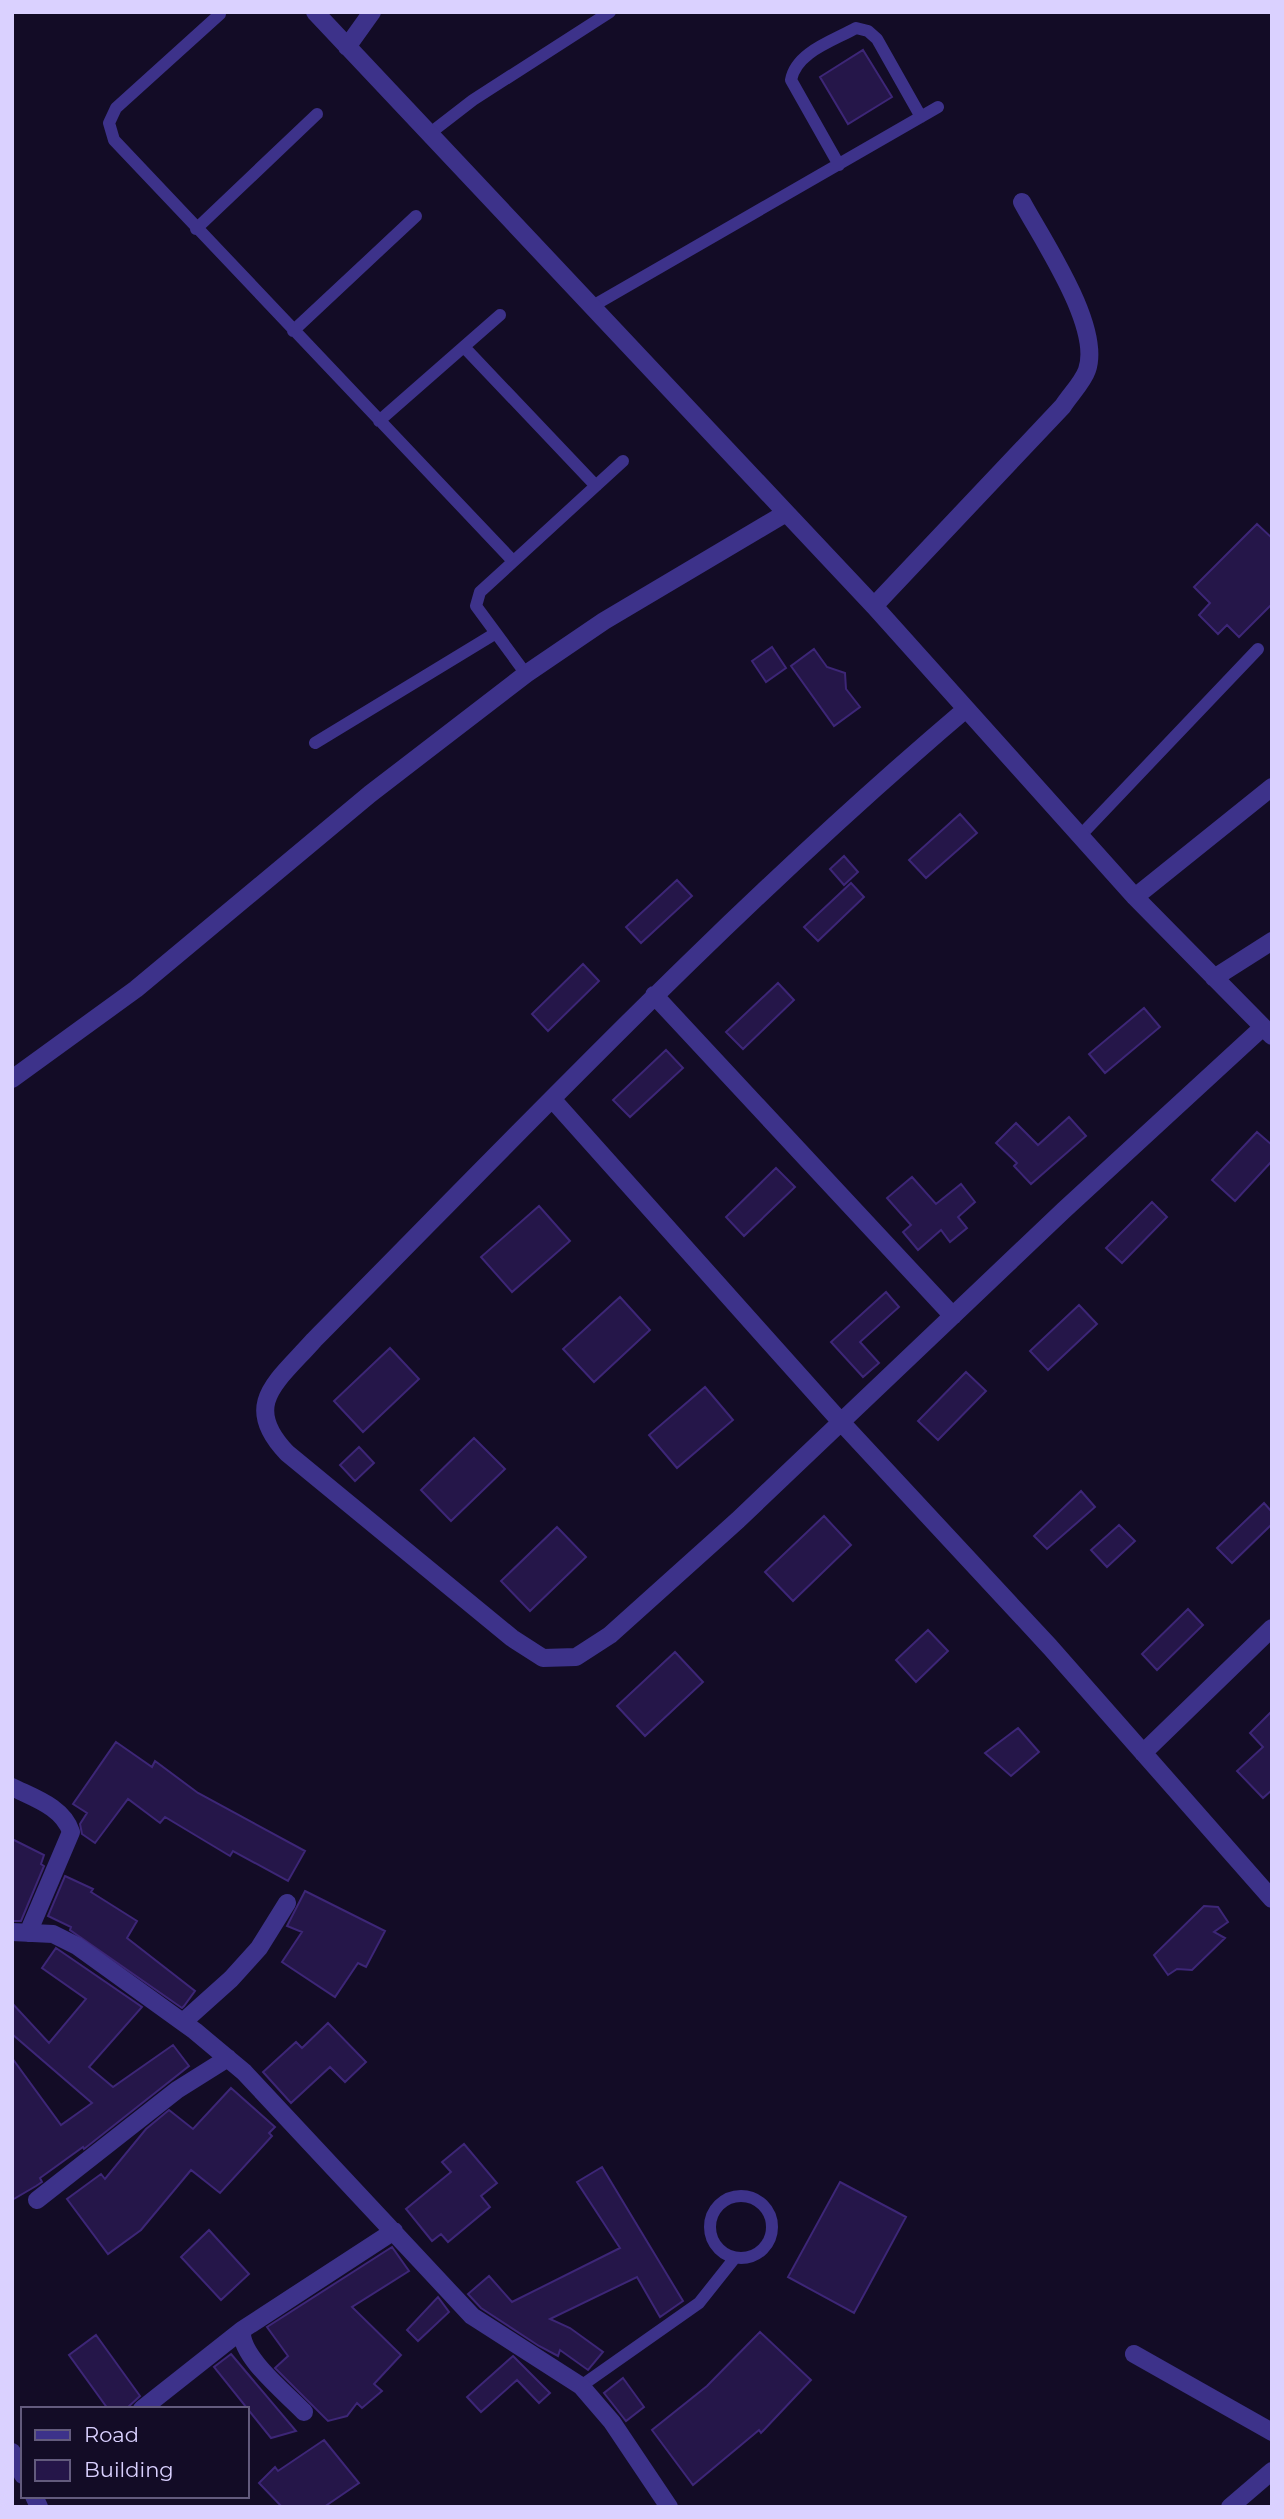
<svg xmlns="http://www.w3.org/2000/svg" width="1284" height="2519" viewBox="0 0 1284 2519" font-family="Montserrat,sans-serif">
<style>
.building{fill:#251649;stroke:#3d2677;stroke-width:2}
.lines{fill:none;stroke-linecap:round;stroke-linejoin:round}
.lane{stroke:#3d328a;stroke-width:12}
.street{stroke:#3d328a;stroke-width:18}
</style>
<rect width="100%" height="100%" fill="#130c26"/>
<path class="building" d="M863,50L892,97L848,124L820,77Z
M1257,524L1272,538V604L1239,637L1227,625L1218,634L1199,615L1210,603L1194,587Z
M772,647L786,668L766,682L752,661Z
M814,649L827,667L845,673L846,689L860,707L834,726L791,666Z
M960,814L977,833L926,878L909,860Z
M844,856L858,872L844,885L830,869Z
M677,880L692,896L641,943L626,927Z
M851,883L864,897L818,941L804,927Z
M583,964L599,981L548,1031L532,1014Z
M778,983L794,1000L743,1049L726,1032Z
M1144,1008L1160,1027L1105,1073L1089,1054Z
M666,1050L683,1068L630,1117L613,1100Z
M1069,1117L1086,1136L1031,1184L1014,1166L1017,1163L996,1143L1016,1123L1038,1145Z
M1257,1132L1272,1145V1161L1235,1201L1212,1180Z
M776,1168L795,1187L744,1236L726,1217Z
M912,1177L936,1204L961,1184L975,1202L958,1217L967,1228L950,1242L941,1230L918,1250L903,1232L911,1225L887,1198Z
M1152,1202L1167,1217L1122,1263L1106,1248Z
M539,1206L570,1241L512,1292L481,1257Z
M886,1292L899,1307L860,1342L879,1363L863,1377L831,1342Z
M620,1297L650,1330L594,1382L563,1349Z
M1079,1305L1097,1324L1048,1370L1030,1351Z
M390,1348L419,1379L363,1432L334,1401Z
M966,1372L986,1391L938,1440L918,1421Z
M705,1387L733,1420L677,1468L649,1435Z
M474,1438L505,1469L451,1521L421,1490Z
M359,1447L374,1463L355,1481L340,1465Z
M1081,1491L1095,1507L1047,1549L1034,1536Z
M1264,1503L1272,1512V1524L1232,1563L1217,1548Z
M824,1516L851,1545L793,1601L765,1572Z
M1119,1525L1135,1541L1107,1567L1091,1550Z
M557,1527L586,1557L530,1611L501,1581Z
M1188,1609L1203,1625L1157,1670L1142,1654Z
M928,1630L948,1651L916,1682L896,1660Z
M675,1652L703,1682L645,1736L617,1706Z
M1272,1711V1790L1263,1798L1237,1771L1263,1747L1250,1733Z
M1018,1728L1039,1752L1011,1776L985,1753Z
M116,1742L152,1767L155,1761L198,1793L305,1851L288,1881L233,1851L230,1856L165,1817L160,1823L128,1799L95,1843L82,1834L80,1824L87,1813L73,1804Z
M12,1839L44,1855L41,1864L44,1866L21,1921H12Z
M65,1876L93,1889L91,1892L137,1921L127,1938L195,1991L184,2006L182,2008L70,1930L71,1927L48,1916Z
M305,1891L385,1931L366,1967L358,1963L335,1997L282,1962L302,1932L287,1926Z
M1204,1906L1218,1907L1228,1922L1214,1932L1225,1938L1192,1970L1177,1969L1168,1975L1154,1955Z
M56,1948L142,2007L89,2067L113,2087L173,2045L189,2066L84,2149L83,2147L40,2178L42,2182L36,2186L12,2200V2058L61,2125L92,2103L12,2034V2003L49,2043L86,1999L42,1968Z
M328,2023L366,2062L345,2082L330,2067L291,2103L263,2072L296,2042L302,2048Z
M231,2088L275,2127L269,2133L272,2136L220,2193L191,2170L141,2230L108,2254L67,2199L101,2174L105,2179L146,2129L169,2110L193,2129Z
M464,2144L497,2183L481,2196L490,2207L448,2242L441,2234L432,2241L406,2209L451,2172L442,2162Z
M602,2167L683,2301L660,2317L637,2277L550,2319L570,2328L603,2352L588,2370L560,2350L558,2356L539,2346L481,2308L468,2294L489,2276L512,2302L620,2248L577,2182Z
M840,2182L906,2217L854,2313L788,2277Z
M209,2230L249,2274L221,2300L181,2257Z
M392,2247L409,2271L352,2307L401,2355L374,2384L382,2391L362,2408L357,2403L347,2416L328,2421L275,2368L288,2356L267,2327Z
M438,2297L449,2312L418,2341L407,2330Z
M760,2332L811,2380L761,2433L759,2430L693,2485L652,2430L707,2386Z
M96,2335L140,2396L126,2409H108L69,2355Z
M231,2354L296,2431L271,2438L214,2367Z
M513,2356L550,2393L539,2403L517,2380L481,2412L467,2397Z
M623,2378L644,2407L626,2421L604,2393Z
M324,2440L359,2483L324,2507H282L259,2483L275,2467L278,2471Z"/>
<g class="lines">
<path class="lane" d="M220,14L116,108L109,123L114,140L513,561
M429,134L473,100L610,12
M839,165L791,80C796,52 833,41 856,28L868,31L877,39L921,117
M196,229L317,114
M591,307L938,107
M293,331L416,216
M464,347L596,486
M379,421L500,315
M526,674L476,606L480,592L623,461
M315,743L496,633
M1080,836L1258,649
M710 2227a31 31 0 1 1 62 0a31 31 0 1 1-62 0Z
M581,2386L699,2303L734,2259"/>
<path class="street" d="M315,12L874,606L1135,897L1272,1036
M347,47L372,12
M874,606L1063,406C1070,395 1083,382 1087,370C1102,327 1043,241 1022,202
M966,709C735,905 527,1125 314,1340C278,1381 240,1404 287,1453L512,1638L543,1658L576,1657L610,1635L738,1520L1064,1210L1263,1027
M1135,897L1272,787
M1214,978L1272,941
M654,995L953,1316
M12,1079L136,989L370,794L526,674L604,621L786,513
M553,1100L841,1422L1050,1647L1272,1899
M1143,1753L1272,1628
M12,1787C34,1798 63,1807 71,1832L28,1933
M12,1932L53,1934L77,1946L195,2031L244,2072L472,2316L581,2386L612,2422L669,2507
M183,2022L231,1979L259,1948L287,1903
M37,2200L177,2090L228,2058
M1134,2354L1272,2432
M142,2409L242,2330
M304,2412C286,2393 239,2356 242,2330L394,2231
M12,2452L23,2475
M34,2496L39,2507
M1230,2507L1272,2471"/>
</g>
<rect width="1284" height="2519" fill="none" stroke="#dad1ff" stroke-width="28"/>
<rect x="21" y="2407" width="228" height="91" fill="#130c26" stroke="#635b7d" stroke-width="2"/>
<rect x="35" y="2430" width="35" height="10" fill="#3d328a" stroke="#635b7d" stroke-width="2"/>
<text x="84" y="2442" font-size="21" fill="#dad1ff">Road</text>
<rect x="35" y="2460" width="35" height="21" fill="#251649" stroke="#635b7d" stroke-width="2"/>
<text x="84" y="2477" font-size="21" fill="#dad1ff">Building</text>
</svg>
